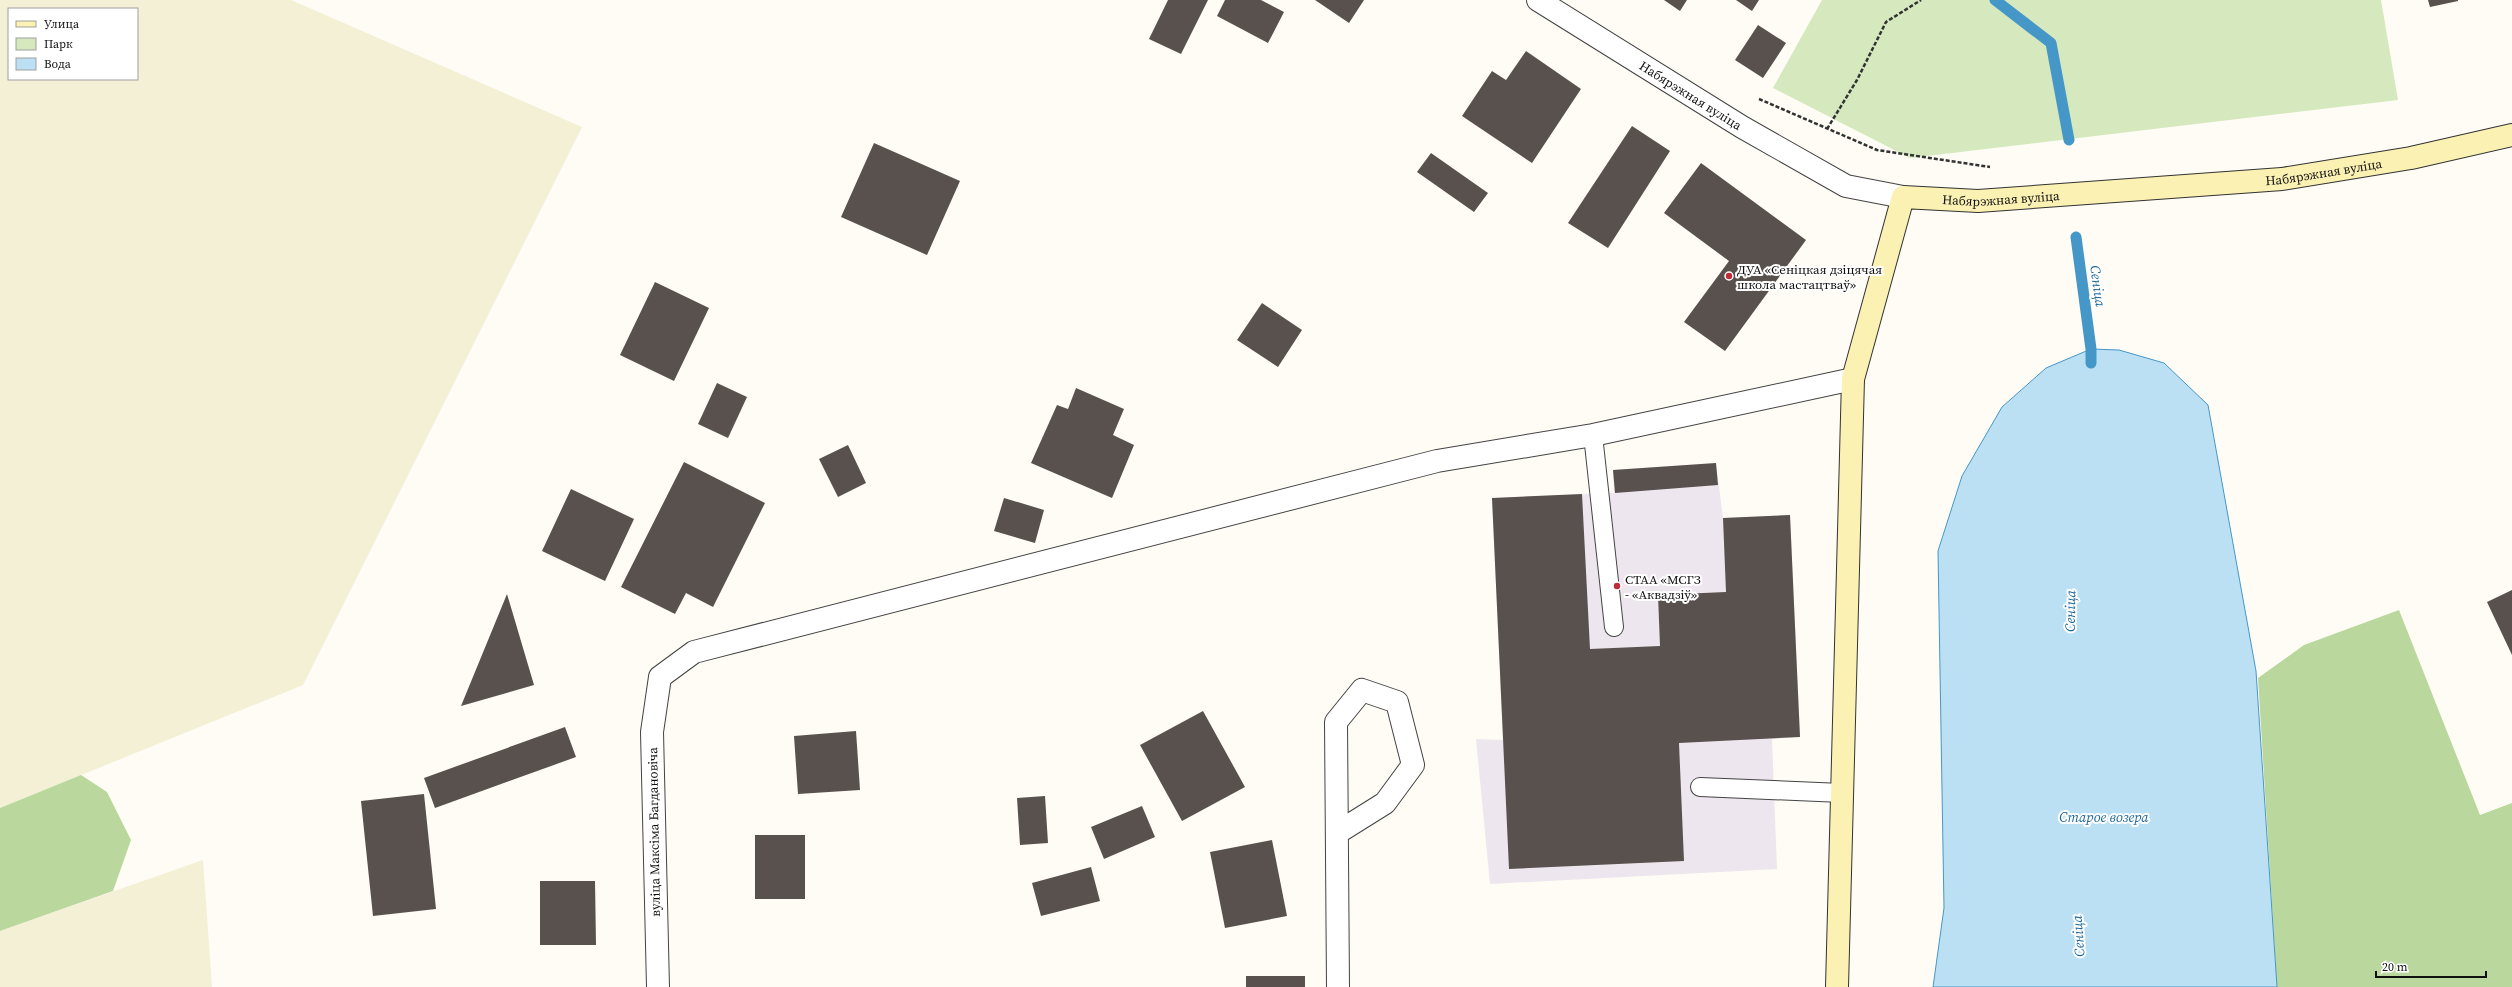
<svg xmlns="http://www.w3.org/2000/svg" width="2512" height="987" viewBox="0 0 2512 987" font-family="'Source Serif 4',serif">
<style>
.industrial{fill:#ede6ee}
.farmland{fill:#f4f0d5;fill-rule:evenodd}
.green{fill:#d5e8be}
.forest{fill:#bad89e}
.water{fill:#bbe0f4;stroke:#4597c7}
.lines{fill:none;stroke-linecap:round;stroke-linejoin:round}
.stream{stroke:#4597c7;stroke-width:11}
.building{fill:#59514d}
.lane-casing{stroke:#434343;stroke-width:20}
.street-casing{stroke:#434343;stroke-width:24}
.secondary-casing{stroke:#323232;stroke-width:24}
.path{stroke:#323232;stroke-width:2.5;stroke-dasharray:4 2;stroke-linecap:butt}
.lane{stroke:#fff;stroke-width:18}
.street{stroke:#fff;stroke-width:22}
.secondary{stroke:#fbf1b3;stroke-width:22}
.poi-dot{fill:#bb2e39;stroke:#fff;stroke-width:1.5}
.labels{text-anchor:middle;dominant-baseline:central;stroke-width:4;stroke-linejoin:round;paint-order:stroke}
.street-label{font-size:13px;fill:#101010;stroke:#fff}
.poi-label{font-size:13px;fill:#101010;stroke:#fff;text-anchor:start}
.water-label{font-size:14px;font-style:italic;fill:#1e699d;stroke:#fff}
</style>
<rect width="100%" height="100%" fill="#fefcf4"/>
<path class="industrial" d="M1716,463L1723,518L1790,515L1800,737L1772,739L1777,869L1490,884L1476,739L1503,740L1492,498L1614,493L1613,470Z"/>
<path class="farmland" d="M0,0H291L582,127L303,685L0,808ZM9,9H137V79H9Z
M203,860L212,987H0V931Z"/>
<path class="green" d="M1822,0H2381L2398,100L1910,158L1773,88Z"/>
<path class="forest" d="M2399,610L2480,815L2512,803V987H2277L2258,678L2304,645Z
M81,775L107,792L131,840L113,891L0,931V808Z"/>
<path class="water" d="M2091,349L2119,350L2164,363L2208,405L2256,671L2277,987H1933L1944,908L1938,551L1962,476L2002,407L2046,368Z"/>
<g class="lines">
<path class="stream" d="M1995,0L2051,43L2069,140
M2076,237L2091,349V363"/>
</g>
<path class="building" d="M1168,0H1208L1181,54L1149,39Z
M1225,0H1261L1284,12L1268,43L1217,16Z
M1315,0H1364L1349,23Z
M1664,0H1687L1680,11Z
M1736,0H1759L1752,11Z
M2428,0H2458V1L2430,7Z
M1758,25L1786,43L1763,78L1735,60Z
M1526,51L1581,89L1532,163L1462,116L1492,71L1506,80Z
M1632,126L1670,151L1608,248L1568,223Z
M874,143L960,181L927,255L841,217Z
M1431,153L1488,193L1474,212L1417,172Z
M1701,163L1806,240L1725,351L1684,322L1729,261L1664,213Z
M655,282L709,308L674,381L620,355Z
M1262,303L1302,330L1278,367L1237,340Z
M717,383L747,397L728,438L698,424Z
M1076,388L1124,409L1113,435L1134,445L1112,498L1031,463L1057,405L1068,409Z
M848,445L866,483L838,497L819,459Z
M684,462L765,503L713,607L686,593L675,614L621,587Z
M1716,463L1718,485L1615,493L1613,470Z
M571,489L634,519L605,581L542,551Z
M1582,494L1590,649L1660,646L1658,595L1726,592L1723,518L1790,515L1800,737L1679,743L1684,861L1509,869L1492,498Z
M1004,498L1044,510L1035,543L994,531Z
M2512,590V655L2487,602Z
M507,594L534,685L461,706Z
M1203,711L1245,787L1182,821L1140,745Z
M565,727L576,757L435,808L424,778Z
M856,731L860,790L798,794L794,736Z
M424,794L436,909L373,916L361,801Z
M1045,796L1048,843L1020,845L1017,798Z
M1142,806L1155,837L1104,859L1091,827Z
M755,835H805V899H755Z
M1272,840L1287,916L1225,928L1210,852Z
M1091,867L1100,901L1041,916L1032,883Z
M540,881H595L596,945H540Z
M1246,976H1305V987H1246Z"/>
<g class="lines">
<defs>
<path id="lane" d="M1593,435L1614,627
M1700,787L1842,793"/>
<g id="street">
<path id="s1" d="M1538,0L1742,127L1846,186L1903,197"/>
<path d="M1337,833L1385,803L1413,765L1397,702L1362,690L1336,722L1338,987"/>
<path d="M658,987L652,732L660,677L694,652L1437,461L1593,435L1853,379"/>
</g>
<g id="secondary">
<path id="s2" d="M1837,987L1853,379L1903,197L1978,201L2282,179L2411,158L2512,135"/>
</g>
</defs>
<use href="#lane" class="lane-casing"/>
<use href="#street" class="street-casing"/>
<use href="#secondary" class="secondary-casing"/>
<path class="path" d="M1759,99L1877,150L1990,167
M1827,129L1857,80L1886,22L1921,0"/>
<use href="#lane" class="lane"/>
<use href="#street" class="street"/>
<use href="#secondary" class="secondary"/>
</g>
<g class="poi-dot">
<circle cx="1729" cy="276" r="4"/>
<circle cx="1617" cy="586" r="4"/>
</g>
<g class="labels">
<g class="street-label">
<text stroke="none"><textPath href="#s1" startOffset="180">Набярэжная вуліца</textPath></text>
<text stroke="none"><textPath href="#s2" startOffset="1219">Набярэжная вуліца</textPath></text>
<text stroke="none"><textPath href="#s2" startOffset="895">Набярэжная вуліца</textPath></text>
<text transform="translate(654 832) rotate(-91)">вуліца Максіма Багдановіча</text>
</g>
<g class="poi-label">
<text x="1737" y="269">ДУА «Сеніцкая дзіцячая<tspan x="1737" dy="15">школа мастацтваў»</tspan></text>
<text x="1625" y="579">СТАА «МСГЗ<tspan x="1625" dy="15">- «Аквадзіў»</tspan></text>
</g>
<g class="water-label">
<text transform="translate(2098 286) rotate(82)">Сеніца</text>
<text transform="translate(2070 611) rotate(-89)">Сеніца</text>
<text x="2104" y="817">Старое возера</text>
<text transform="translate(2078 936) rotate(-94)">Сеніца</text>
</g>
</g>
<rect x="8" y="8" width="130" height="72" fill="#ffffff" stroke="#9f9f9f"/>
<rect x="16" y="21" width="20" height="6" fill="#fbf1b3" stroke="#9f9f9f"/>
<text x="44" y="28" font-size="12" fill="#101010">Улица</text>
<rect x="16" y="38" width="20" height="12" fill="#d5e8be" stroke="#9f9f9f"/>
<text x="44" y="48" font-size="12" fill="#101010">Парк</text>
<rect x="16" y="58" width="20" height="12" fill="#bbe0f4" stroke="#9f9f9f"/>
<text x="44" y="68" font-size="12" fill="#101010">Вода</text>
<path d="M2376 971v6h110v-6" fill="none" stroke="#101010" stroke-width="2"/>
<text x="2382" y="971" font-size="12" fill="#101010" stroke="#ffffff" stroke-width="3" paint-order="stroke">20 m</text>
</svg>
